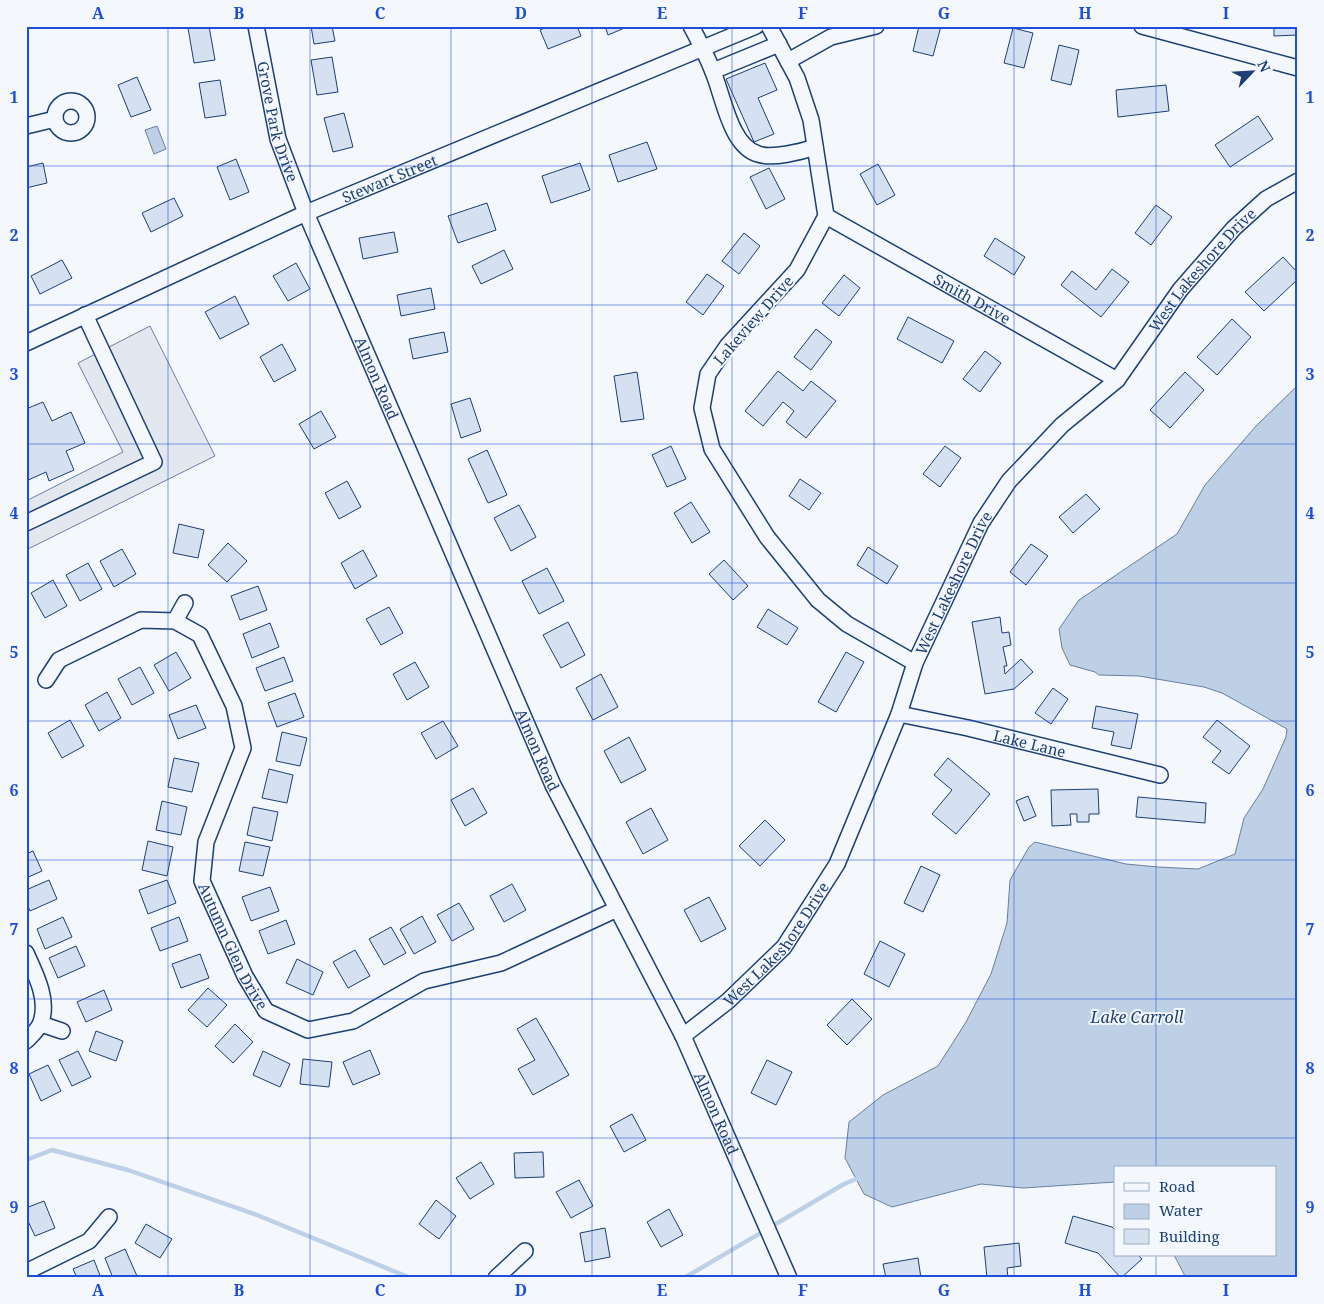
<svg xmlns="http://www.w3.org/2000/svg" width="1324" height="1304" viewBox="0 0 1324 1304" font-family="'Noto Serif',serif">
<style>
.parking{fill:#e3e8f0;stroke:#687fa3}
.water{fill:#bed0e5;stroke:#687fa3}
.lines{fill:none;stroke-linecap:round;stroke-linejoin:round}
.stream{stroke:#bed0e5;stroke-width:4.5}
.building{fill:#d5e0f0;stroke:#1d3f73}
.minor-casing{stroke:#1d3f73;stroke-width:18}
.minor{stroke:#f4f7fb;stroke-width:15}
.grid{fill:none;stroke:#1d4ed8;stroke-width:1;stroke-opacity:0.55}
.labels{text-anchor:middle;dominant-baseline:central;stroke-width:4;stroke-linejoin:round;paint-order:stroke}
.street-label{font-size:15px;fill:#1d3f73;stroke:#f4f7fb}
.water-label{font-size:16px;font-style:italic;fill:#1d3f73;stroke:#f4f7fb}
.neatline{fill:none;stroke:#1d4ed8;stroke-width:2}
.grid-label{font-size:16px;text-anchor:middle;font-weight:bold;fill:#1d4ed8}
</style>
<rect width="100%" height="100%" fill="#f4f7fb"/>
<path class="parking" d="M150,326L215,456L26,550V501L123,452L78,363Z"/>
<path class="water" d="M157,126L166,149L154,154L145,130Z
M1298,385V1278H1186L1174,1255H1275V1168H1115V1182L1023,1188L981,1184L892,1207L864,1194L845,1158L849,1122L883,1095L938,1066L966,1022L991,974L1007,923L1010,880L1029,847L1035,842L1126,864L1158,867L1198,869L1235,854L1244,818L1263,789L1286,737L1287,729L1222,693L1204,687L1139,676L1099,675L1095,672L1070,665L1062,648L1059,629L1079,600L1177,534L1205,485L1256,426Z"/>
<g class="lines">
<path class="stream" d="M26,1160L52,1150L128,1170L257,1215L408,1277L470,1278
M684,1278L844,1184L861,1177"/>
</g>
<path class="building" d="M209,26L215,60L194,63L188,28Z
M311,26H332L335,41L314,44Z
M549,26H577L581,36L548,49L540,30Z
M605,26H627V27L608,35Z
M919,26H941L933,56L913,51Z
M1274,26H1298V35L1274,36Z
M1013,28L1033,33L1024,68L1004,63Z
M1059,45L1079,50L1071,85L1051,80Z
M332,57L338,92L317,95L311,60Z
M765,63L777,90L758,98L774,134L754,142L726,79Z
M137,77L151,110L131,117L118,85Z
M220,80L226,115L205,118L199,83Z
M1166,85L1169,111L1118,117L1116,90Z
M344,113L353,147L333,152L324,118Z
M1258,116L1273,139L1230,167L1215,145Z
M647,142L657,169L618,182L609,155Z
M236,159L249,192L230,200L217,167Z
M43,163L47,183L26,188V167Z
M580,163L590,190L551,203L542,176Z
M878,164L895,195L877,205L860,174Z
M769,168L785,199L766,209L750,177Z
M174,198L183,216L151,232L142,213Z
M487,203L496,230L458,243L448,216Z
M1156,205L1172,217L1151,245L1135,233Z
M394,232L398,252L363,259L359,238Z
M744,233L760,246L739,274L722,261Z
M995,238L1025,257L1014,275L984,256Z
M504,250L513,269L481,284L472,266Z
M1283,257L1298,273V279L1264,311L1245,292Z
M62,260L72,278L40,294L31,276Z
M296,263L310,289L288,301L273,276Z
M1112,269L1129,282L1101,317L1061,285L1072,271L1096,290Z
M707,274L724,286L703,315L686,302Z
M844,275L860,288L839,316L822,303Z
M431,288L435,309L401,316L397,295Z
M235,296L249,324L220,339L205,312Z
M908,317L954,341L942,363L897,339Z
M1232,319L1251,337L1217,375L1197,357Z
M816,329L832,342L811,370L794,357Z
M444,332L448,352L413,359L409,339Z
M282,344L296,370L274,382L260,357Z
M985,351L1001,363L980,392L963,379Z
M778,371L803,391L811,381L836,401L806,438L786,422L794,411L783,402L763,426L745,411Z
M637,372L644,419L621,422L614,376Z
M1185,372L1204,390L1170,428L1150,410Z
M470,398L481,431L461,438L451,404Z
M43,402L52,421L71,412L85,443L66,451L74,470L49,481L46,472L26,481V409Z
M321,411L336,437L314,449L299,424Z
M671,446L686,479L667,487L652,455Z
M945,446L961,458L940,487L923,474Z
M487,450L507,495L488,503L468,459Z
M800,479L821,493L809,510L789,496Z
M347,481L361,507L339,519L325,493Z
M1086,494L1100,509L1073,533L1059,517Z
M691,502L710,532L692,543L674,513Z
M519,505L536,537L511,551L494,518Z
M179,524L204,530L198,558L173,553Z
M228,543L247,561L227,582L208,565Z
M1031,544L1048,556L1026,585L1010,572Z
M868,547L898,566L887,584L857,565Z
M122,549L136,574L114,587L100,561Z
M363,550L377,576L355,589L341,563Z
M724,560L748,586L733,600L709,574Z
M88,563L102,589L80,601L66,575Z
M547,568L564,601L539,614L522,581Z
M53,580L67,606L45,618L31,593Z
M258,586L267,610L240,620L231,596Z
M389,607L403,633L381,645L366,619Z
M768,609L798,628L787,645L757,627Z
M1000,617L1002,633L1009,632L1011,645L1003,647L1007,666H1004L1005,674L1021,659L1033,672L1014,689L985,694L972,622Z
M568,622L585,655L561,668L543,635Z
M270,623L279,647L252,658L243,634Z
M176,652L191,678L169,691L154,665Z
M846,652L864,662L836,712L818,702Z
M284,657L293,681L265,691L256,668Z
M415,662L429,687L407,700L393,674Z
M140,667L154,693L132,705L118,679Z
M601,674L618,707L593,720L576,688Z
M1053,688L1068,699L1051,724L1035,713Z
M107,692L121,718L99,731L85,705Z
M295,693L304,717L277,727L268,703Z
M196,705L206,728L178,739L169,715Z
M1096,706L1138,714L1131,749L1111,745L1114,732L1092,728Z
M70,720L84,746L62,758L48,733Z
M1217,720L1250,746L1229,774L1212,762L1221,751L1203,737Z
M443,721L458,746L436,759L421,733Z
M282,732L307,738L300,766L276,761Z
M629,737L646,770L621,783L604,751Z
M174,758L199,763L192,792L168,787Z
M948,758L990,794L956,834L932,814L952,790L934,775Z
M269,769L293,775L287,803L262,798Z
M473,788L487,813L465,826L451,800Z
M1098,789L1099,814H1089V822H1077V814H1070L1071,825L1052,826L1051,790Z
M1028,796L1036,816L1024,821L1016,801Z
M1138,797L1206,803L1205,823L1136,817Z
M162,801L187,807L181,835L156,830Z
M253,807L278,812L272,841L247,835Z
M651,808L668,840L643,854L626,822Z
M765,820L785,840L760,866L739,846Z
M148,841L173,847L167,876L142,870Z
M245,842L270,847L263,876L239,871Z
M33,851L42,871L26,878V854Z
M921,866L940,875L923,912L904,903Z
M49,880L57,899L30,911L26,902V890Z
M167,880L176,903L148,914L139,890Z
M512,884L526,910L504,922L490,896Z
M270,887L279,911L251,921L242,897Z
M709,897L726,929L701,942L684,910Z
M459,903L474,929L452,941L437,915Z
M422,916L436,942L414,954L400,929Z
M63,917L72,937L45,949L37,929Z
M179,917L188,941L160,951L151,928Z
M286,920L295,944L268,954L259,931Z
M391,927L406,953L384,965L369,939Z
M880,941L905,954L889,987L864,974Z
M76,946L85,966L58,978L49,958Z
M355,950L370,976L348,988L333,962Z
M200,954L209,978L181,988L172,964Z
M297,959L323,972L313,995L286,983Z
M208,988L227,1005L207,1027L188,1010Z
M104,990L112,1010L86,1022L77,1002Z
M852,999L872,1019L847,1045L827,1025Z
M536,1018L569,1075L533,1095L518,1069L535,1060L517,1029Z
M235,1024L253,1042L233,1063L215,1046Z
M96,1031L123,1041L116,1061L89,1051Z
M370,1050L380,1074L353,1085L343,1062Z
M78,1051L91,1077L72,1086L59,1060Z
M263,1051L290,1064L280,1087L253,1075Z
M303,1059L332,1062L329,1087L300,1084Z
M767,1060L792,1072L776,1105L751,1093Z
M48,1065L61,1091L41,1101L29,1074Z
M632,1114L646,1140L624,1152L610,1126Z
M543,1152L544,1177L515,1178L514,1153Z
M481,1162L494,1184L470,1199L456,1178Z
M579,1180L593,1206L571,1218L556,1192Z
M436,1200L456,1216L439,1239L419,1224Z
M44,1201L55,1228L35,1236L26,1217V1208Z
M669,1209L683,1235L661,1247L647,1222Z
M1073,1216L1112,1227L1115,1230V1255H1138L1142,1259L1121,1278L1098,1253L1065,1243Z
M146,1224L172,1239L160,1258L135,1243Z
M605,1228L610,1257L585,1262L580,1233Z
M1019,1243L1021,1266L1007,1268L1008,1278H987L984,1247Z
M125,1249L137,1276L113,1278L105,1258Z
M918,1258L921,1278H886L883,1264Z
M94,1260L101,1278H77L73,1269Z"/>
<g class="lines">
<defs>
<g id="minor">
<path id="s1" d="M256,26L278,139L306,213L553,785L683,1036L789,1278"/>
<path d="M691,26C699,41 707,56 713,72C723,95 730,146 758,154C772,159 801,152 815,147"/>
<path d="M769,26L797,78L811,120L826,216L797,270L728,345L708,374L702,408L712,449L767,537L818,600L847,624L915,663"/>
<path d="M1142,26L1298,68"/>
<path d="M788,61L831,37L876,26"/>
<path d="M713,71L779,44"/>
<circle cx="71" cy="117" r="16"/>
<path d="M26,126L55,119"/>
<path id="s2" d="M826,216L1117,380"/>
<path id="s3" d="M26,343L306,213L756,26"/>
<path d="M26,523L154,462L85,315"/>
<path d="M175,621L185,603"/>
<path id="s4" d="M46,680L59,660L141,620L175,621L200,635L234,706L243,748L206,842L202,881L245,976L266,1011L308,1030L353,1021L424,981L501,963L617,909"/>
<path id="s5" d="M899,714L968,728L1160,775"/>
<path d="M26,953C35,973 49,999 41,1022C39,1029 31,1036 26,1041"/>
<path d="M41,1024L62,1031"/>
<path id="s6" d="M683,1036L728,1001L784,947L837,864L899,714L915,663L981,523L1009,481L1062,425L1117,380L1180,290L1234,228L1266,199L1298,181"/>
<path d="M26,1272L89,1241L109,1217"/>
<path d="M496,1278L525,1251"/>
</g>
</defs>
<use href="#minor" class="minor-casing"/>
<use href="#minor" class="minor"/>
</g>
<path class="grid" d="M168,26V1278M310,26V1278M451,26V1278M592,26V1278M732,26V1278M874,26V1278M1014,26V1278M1156,26V1168M26,166H1298M26,305H1298M26,444H1298M26,583H1298M26,721H1298M26,860H1298M26,999H1298M26,1138H1298M1156,1255V1278"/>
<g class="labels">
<g class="street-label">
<text stroke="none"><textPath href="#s1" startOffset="98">Grove Park Drive</textPath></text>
<text stroke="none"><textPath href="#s3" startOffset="399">Stewart Street</textPath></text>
<text stroke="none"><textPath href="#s6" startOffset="942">West Lakeshore Drive</textPath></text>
<text stroke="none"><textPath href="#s2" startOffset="168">Smith Drive</textPath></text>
<text transform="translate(753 320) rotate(-49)">Lakeview Drive</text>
<text stroke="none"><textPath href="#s1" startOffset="374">Almon Road</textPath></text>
<text stroke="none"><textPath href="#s6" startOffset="538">West Lakeshore Drive</textPath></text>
<text stroke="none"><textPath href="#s5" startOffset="134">Lake Lane</textPath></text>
<text stroke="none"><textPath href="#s1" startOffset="779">Almon Road</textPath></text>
<text stroke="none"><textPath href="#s6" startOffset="132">West Lakeshore Drive</textPath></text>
<text stroke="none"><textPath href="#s4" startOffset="512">Autumn Glen Drive</textPath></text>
<text stroke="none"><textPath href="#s1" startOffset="1184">Almon Road</textPath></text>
</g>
<g class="water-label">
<text x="1137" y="1017">Lake Carroll</text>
</g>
</g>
<rect width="1324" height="1304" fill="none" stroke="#f4f7fb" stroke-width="55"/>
<rect x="1114" y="1166" width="162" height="90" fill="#f4f7fb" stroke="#9eadc5"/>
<rect x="1124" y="1183" width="25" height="8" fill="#f4f7fb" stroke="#9eadc5"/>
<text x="1159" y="1192" font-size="15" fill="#1d3f73">Road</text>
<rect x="1124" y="1204" width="25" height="15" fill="#bed0e5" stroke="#9eadc5"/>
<text x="1159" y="1216" font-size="15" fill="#1d3f73">Water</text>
<rect x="1124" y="1229" width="25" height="15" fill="#d5e0f0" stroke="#9eadc5"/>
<text x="1159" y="1242" font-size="15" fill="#1d3f73">Building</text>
<g transform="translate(1252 72) rotate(65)" stroke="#f4f7fb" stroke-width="4" paint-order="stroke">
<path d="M0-4L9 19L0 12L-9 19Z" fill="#1d3f73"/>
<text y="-8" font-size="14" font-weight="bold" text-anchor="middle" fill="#1d3f73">N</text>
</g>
<rect x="28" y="28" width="1268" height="1248" class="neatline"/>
<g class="grid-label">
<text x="98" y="19">A</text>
<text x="239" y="19">B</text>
<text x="380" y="19">C</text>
<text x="521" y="19">D</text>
<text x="662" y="19">E</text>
<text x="803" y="19">F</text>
<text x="944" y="19">G</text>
<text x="1085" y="19">H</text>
<text x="1226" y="19">I</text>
<text x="14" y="103">1</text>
<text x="1310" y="103">1</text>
<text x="14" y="241">2</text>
<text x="1310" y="241">2</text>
<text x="14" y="380">3</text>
<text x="1310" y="380">3</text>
<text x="14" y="519">4</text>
<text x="1310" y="519">4</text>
<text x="14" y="658">5</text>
<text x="1310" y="658">5</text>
<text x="14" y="796">6</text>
<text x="1310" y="796">6</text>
<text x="14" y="935">7</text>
<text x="1310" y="935">7</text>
<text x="14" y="1074">8</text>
<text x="1310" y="1074">8</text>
<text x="14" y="1213">9</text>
<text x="1310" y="1213">9</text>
<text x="98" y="1296">A</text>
<text x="239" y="1296">B</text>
<text x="380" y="1296">C</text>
<text x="521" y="1296">D</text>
<text x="662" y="1296">E</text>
<text x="803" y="1296">F</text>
<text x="944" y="1296">G</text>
<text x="1085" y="1296">H</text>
<text x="1226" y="1296">I</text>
</g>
</svg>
